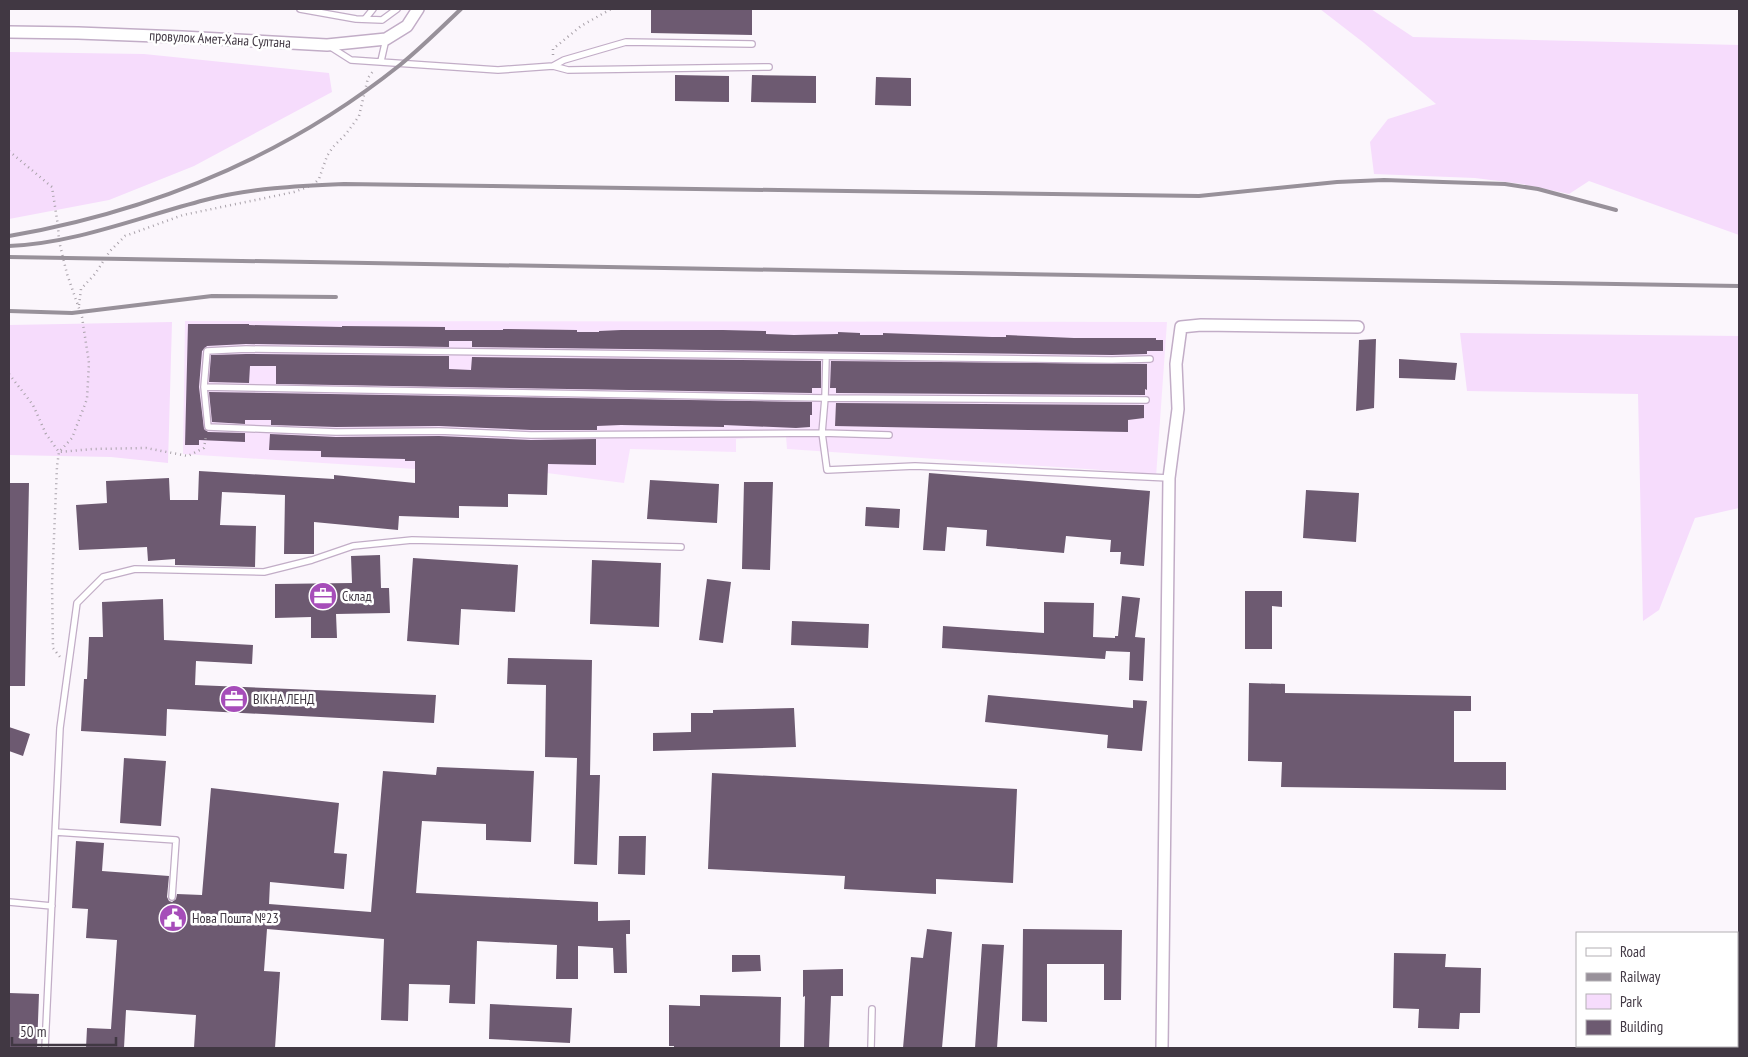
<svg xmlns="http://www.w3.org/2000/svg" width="1748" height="1057" viewBox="0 0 1748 1057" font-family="'PT Sans Narrow',sans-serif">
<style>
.built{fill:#f9e3fe}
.green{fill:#f6dcfc}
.building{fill:#6d5a71}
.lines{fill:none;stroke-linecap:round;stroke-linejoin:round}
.service-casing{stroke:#c2adc7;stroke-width:8}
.minor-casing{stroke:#c2adc7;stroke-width:14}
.path{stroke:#a9a2aa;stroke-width:2.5;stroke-dasharray:1 4;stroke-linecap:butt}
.service{stroke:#fff;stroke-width:5.5}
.minor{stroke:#fff;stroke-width:11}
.rail{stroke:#98919a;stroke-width:4}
.labels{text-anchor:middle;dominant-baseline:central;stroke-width:5;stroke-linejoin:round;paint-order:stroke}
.street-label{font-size:14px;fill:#413843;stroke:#fff}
.poi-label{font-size:14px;fill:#413843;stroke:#fff;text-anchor:start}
</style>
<rect width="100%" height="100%" fill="#fbf6fc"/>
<path class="built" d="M185,321L1167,322L1156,477L1131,472L787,449L786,436L736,439V452L630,449L624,483L547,473L415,469L183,454Z"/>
<path class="green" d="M1320,9H1371L1413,37L1739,45V235L1589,181L1569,194L1522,184L1475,178L1374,174L1370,142L1388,119L1436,104L1364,43Z
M9,52L144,54L329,73L332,92L194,166L109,200L9,219Z
M172,322L168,463L111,457L9,455V325Z
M1460,333L1739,336V508L1695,518L1659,610L1643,621L1638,394L1467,391Z"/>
<path class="building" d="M651,9H752V35L651,33Z
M675,75L729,76V102L675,101Z
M752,75L816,76V103L751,102Z
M876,77L911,78V106L875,105Z
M188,324H249V325L342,327V326L445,327V330H503V329L577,330V332H599V331L621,330H723L766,331V334L794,335L838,334V332L860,333V335H883V333L992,337H1006V335L1074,338H1156V340H1163V351H1147V354L1112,355L472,347V341H449V347L246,344L207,346L202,351L199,387L204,429L208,432L245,433V442L199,440V445H185Z
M1376,339L1374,408L1356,411L1359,340Z
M246,354L449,356V369L471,370L472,357L821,361V388H812V393L276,384V366H250L249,383L209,382L211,355Z
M1399,359L1457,363L1455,380L1399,378Z
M831,361L1147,364V390L1145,389V395L836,393V388H830Z
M209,392L812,402V415H810V427L796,428L724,425V427L621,425L597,426V430H531L439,426L336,427L271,425V420H245V424L212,422Z
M836,403L1144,405V418L1128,420V432L835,426Z
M270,434L336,437L439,436L531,440L596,439V465L548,464L547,495L508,494V507L459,506V518L399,516L398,530L314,522V554H284L285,495L222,492L220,525L256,526L255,567L175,565V559L148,561L147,547L79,550L76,505L107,503L106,481L169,478L170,500H198L199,471L334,479V475L415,483V461H405V459L321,457V451L269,450Z
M929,473L1150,491L1144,566L1120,564L1121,552H1110L1111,540L1066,536L1064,553L986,546L987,530L947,527L945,551L923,550Z
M650,480L719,484L717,523L647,519Z
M744,482H773L770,570L742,569Z
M9,483H29L25,686H9Z
M1306,490L1359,493L1356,542L1303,538Z
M866,507L900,509L899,528L865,526Z
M380,555L381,588H389L390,613L336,614L337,638H311V617L275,618V584L352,583L351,556Z
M413,558L518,565L515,612L461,609L459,645L407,641Z
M592,560L661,563L659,627L590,624Z
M707,579L731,582L723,643L699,640Z
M1245,591H1282V607L1272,606V649H1245Z
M1122,596L1140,598L1135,637L1145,638L1143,681L1129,680L1130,652L1106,651L1105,659L942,648L943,626L1044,633V602L1094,603L1093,637L1115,638V636H1118Z
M163,599L164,640L253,645L252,664L196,661L195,685L436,695L434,723L167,709L166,736L81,731L84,679H87L89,637H103L102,602Z
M792,621L869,624L868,648L791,645Z
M508,658L592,660L590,775H600L597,865L574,864L577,758L545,757L546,685L507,684Z
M1249,683L1285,684V693L1471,696V711H1454V762H1506V790L1281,787L1282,762L1248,761Z
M988,695L1133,708V700L1147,701L1142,751L1107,748L1108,735L985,722Z
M794,708L796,747L653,751V733L691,732V713H713V710Z
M9,727L30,734L23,756L9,751Z
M124,758L166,761L161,826L120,823Z
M437,767L534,771L531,842L486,840V824L422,821L416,893L598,902V921L630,920V934H626L627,973H614L613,948L578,946V979H556L557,945L477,941L475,1004L449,1003L450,985L409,984L408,1021L381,1020L384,939L267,929L264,971L280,972L275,1048H194L196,1015L126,1010L124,1048H86L87,1028L111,1029L117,940L86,938L88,909L72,908L76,841L104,843L102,871L169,876L167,897L169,901L172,902L176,899L177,894L202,895L211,788L339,803L334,853L347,854L344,889L270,882L269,904L371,912L383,771L436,775Z
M712,773L1017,789L1013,883L936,879V894L844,889L845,876L708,869Z
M619,836H646L645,875L618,874Z
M927,929L952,932L942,1048H903L911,957L923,958Z
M1023,929L1122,930L1121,1000H1104V964H1047V1022L1022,1021Z
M982,944L1004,945L997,1048H975Z
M1394,953L1446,954L1445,967L1481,968L1480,1013H1460L1459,1029L1418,1028L1419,1009L1393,1008Z
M732,955H760L761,971L732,972Z
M843,969V996H831L829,1048H804L805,996L803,997V970Z
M9,993L39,994L37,1048H9Z
M700,995L781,997L780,1047L674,1048V1046H669V1005L700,1006Z
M490,1004L572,1008L570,1043L489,1039Z"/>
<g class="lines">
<defs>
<path id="service" d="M300,9L356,19L382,20L397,9
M365,19L373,9
M329,46L351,60L498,70L553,66L568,70L769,67
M381,61L386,39
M553,66L564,60L626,42L752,44
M826,358L825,398L822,433L827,470L915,466L1169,478
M204,387L825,398L1146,400
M889,435L822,433L531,435L439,431L336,432L208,427L204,387L207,351L246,349L1112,360L1150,359
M55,832L176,840L172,897
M9,902L52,906
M45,1048L60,728L77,603L103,577L135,569L264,572L312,560L353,546L412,540L681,547
M871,1048L872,1009"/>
<path id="minor" d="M9,32L78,33L182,37L327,45L386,39L407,26L418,9
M1162,1048L1169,478L1178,409L1176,364L1181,327L1201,325L1358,327"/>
</defs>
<use href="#service" class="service-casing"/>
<use href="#minor" class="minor-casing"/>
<path class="path" d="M553,55V49L581,26L611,9
M9,151L52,187L58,226L59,241L67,274L82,317L89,363L87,399L72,438L59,452L57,466L52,584L53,648L60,657
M79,305L81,289L95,274L110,251L125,236L183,215L294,192L313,185L319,179L327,156L333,147L346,134L359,116L368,78L374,70
M9,374L33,405L46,434L59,452L93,449L146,448L188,456L204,448L206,436"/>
<use href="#service" class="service"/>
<use href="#minor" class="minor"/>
<path class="rail" d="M9,236C152,211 286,156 400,65C422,47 441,28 461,9
M9,246C77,243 139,217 205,200C251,188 297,186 344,184L1199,196L1337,182L1384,180L1443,182L1505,184L1538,189L1616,210
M9,257L1739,286
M9,311L72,313L212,296L336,297"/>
</g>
<defs>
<symbol id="office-disc" viewBox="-11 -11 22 22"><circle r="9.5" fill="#a64db9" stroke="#fff"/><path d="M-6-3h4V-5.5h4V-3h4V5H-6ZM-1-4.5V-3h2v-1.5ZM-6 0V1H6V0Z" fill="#fff"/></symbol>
<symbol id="civic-disc" viewBox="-11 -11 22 22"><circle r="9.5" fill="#a64db9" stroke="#fff"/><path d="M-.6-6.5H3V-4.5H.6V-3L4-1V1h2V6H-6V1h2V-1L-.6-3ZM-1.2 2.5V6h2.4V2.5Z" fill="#fff"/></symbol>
</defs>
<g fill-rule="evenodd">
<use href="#office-disc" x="307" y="580" width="32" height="32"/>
<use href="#office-disc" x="218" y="683" width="32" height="32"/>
<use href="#civic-disc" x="157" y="902" width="32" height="32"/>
</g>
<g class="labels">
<g class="street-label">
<text transform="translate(220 39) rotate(3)">провулок Амет-Хана Султана</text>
</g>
<g class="poi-label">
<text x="342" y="596">Склад</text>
<text x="253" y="699">ВІКНА ЛЕНД</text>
<text x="192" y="918">Нова Пошта №23</text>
</g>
</g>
<rect width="1748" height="1057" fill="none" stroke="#413843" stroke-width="20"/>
<rect x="1576" y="932" width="162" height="115" fill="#ffffff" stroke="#b3afb4"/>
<rect x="1586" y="948" width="25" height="8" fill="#ffffff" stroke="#b3afb4"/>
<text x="1620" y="957" font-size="15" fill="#413843">Road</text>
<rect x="1586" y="973" width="25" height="8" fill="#98919a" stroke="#b3afb4"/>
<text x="1620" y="982" font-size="15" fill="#413843">Railway</text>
<rect x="1586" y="994" width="25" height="15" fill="#f6dcfc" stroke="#b3afb4"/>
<text x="1620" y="1007" font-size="15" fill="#413843">Park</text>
<rect x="1586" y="1020" width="25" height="15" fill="#6d5a71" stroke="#b3afb4"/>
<text x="1620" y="1032" font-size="15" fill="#413843">Building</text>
<path d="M12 1037v8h104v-8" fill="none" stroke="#413843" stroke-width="2.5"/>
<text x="20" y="1037" font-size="15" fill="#413843" stroke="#ffffff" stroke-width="4" paint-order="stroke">50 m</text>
</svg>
